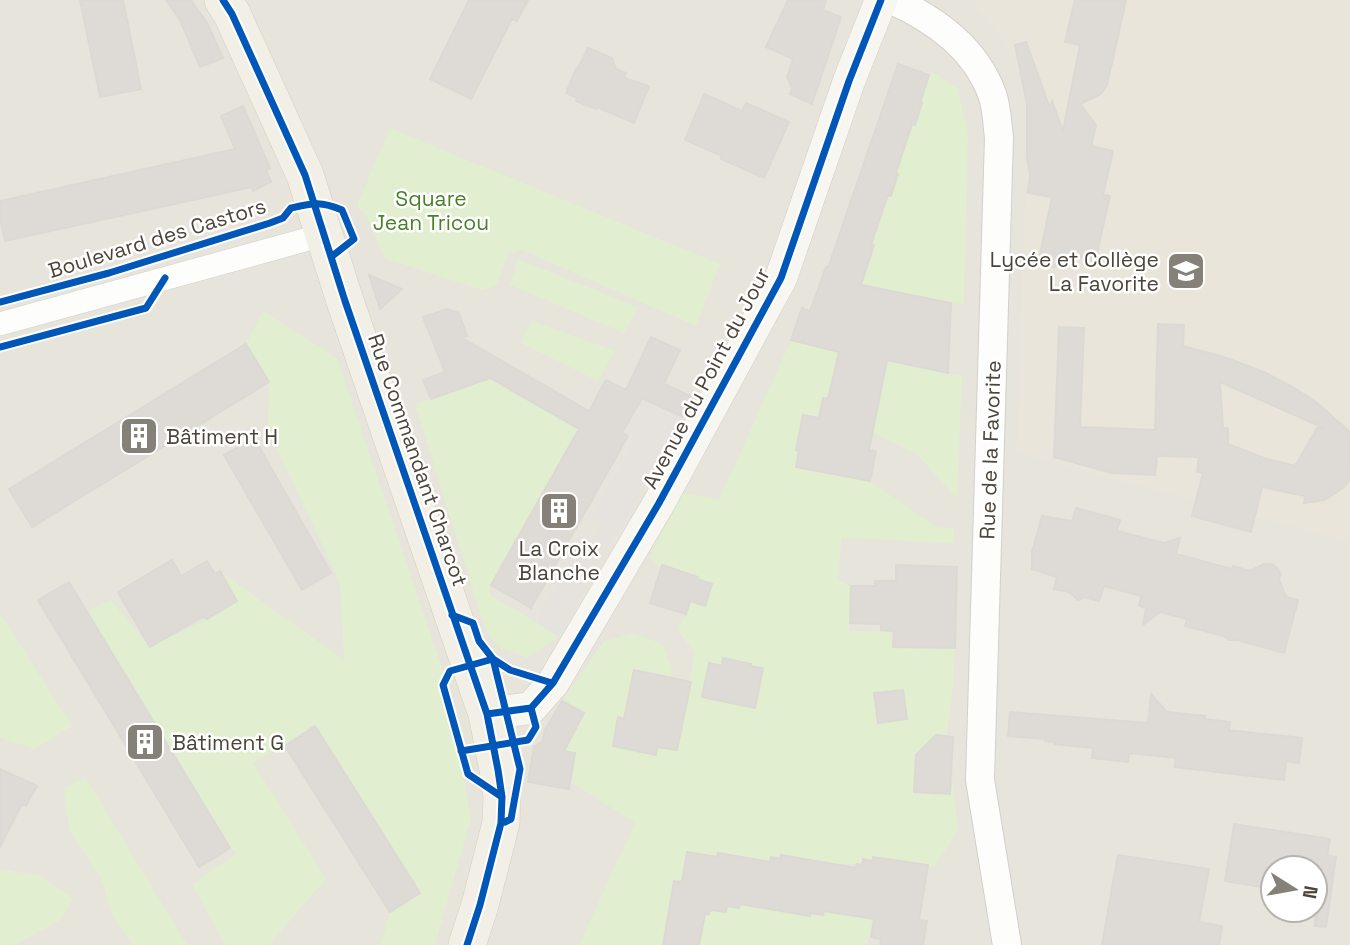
<svg xmlns="http://www.w3.org/2000/svg" width="1350" height="945" viewBox="0 0 1350 945" font-family="'Space Grotesk',sans-serif">
<style>
.residential{fill:#e7e4dc;fill-rule:evenodd}
.education{fill:#eae5da}
.green{fill:#e1eecf}
.parking{fill:#e6e3df}
.building{fill:#dedbd6;stroke:#dcd9d4;stroke-width:2;fill-rule:evenodd}
.lines{fill:none;stroke-linecap:round;stroke-linejoin:round}
.minor-casing{stroke:#d2d0cb;stroke-width:24}
.tertiary-casing{stroke:#d2d0cb;stroke-width:30}
.secondary-casing{stroke:#d3cfc5;stroke-width:33}
.primary-casing{stroke:#d6cebb;stroke-width:38}
.minor{stroke:#fdfdfc;stroke-width:23}
.tertiary{stroke:#fdfdfc;stroke-width:28}
.secondary{stroke:#f7f6f1;stroke-width:32}
.primary{stroke:#f2efe6;stroke-width:37}
.cycleway-casing{stroke:#fff;stroke-width:11}
.cycleway{stroke:#0057b8;stroke-width:7}
.labels{text-anchor:middle;dominant-baseline:central;stroke-width:5;stroke-linejoin:round;paint-order:stroke}
.park-label{font-size:21px;fill:#4a7f2a;stroke:#fff}
.street-label{font-size:21px;fill:#4b4439;stroke:#fff}
.poi-label{font-size:21px;fill:#4b4439;stroke:#fff;text-anchor:start}
</style>
<rect width="100%" height="100%" fill="#f4f2ee"/>
<path class="residential" d="M0,0H1350V945H0ZM1273,868H1315V910H1273Z"/>
<path class="education" d="M971,0H1350V542L1017,453L1024,221L1029,177L1027,159V104L1020,73L1012,53L997,31Z"/>
<path class="green" d="M931,71L957,88L968,133L964,305L859,283Z
M390,128L428,144L431,143L433,146L720,264L696,326L522,250L508,254L496,286L481,290L384,258L369,220L357,205Z
M518,259L638,307L624,333L510,285Z
M263,311L337,358L445,677L471,819L435,945H381L390,912L420,893L315,727L253,763L326,879L269,945H226L192,885L237,853L230,848L86,611L111,600L150,647L207,619L237,601L220,571L344,660L340,583L268,429L269,382L246,344Z
M532,321L615,351L598,381L521,343Z
M791,340L962,376L957,499L917,454L873,432L870,450L876,451L870,481L936,527L954,528V543L842,538L837,580L851,586L849,631H890L892,647L955,649L953,685L947,736L958,830L935,866L696,860L874,917C872,927 872,939 864,945H579L635,823L562,776V701L603,642L632,633L663,644L671,668V693L690,682L694,652L678,630L686,614L672,581L650,557L683,493L719,500Z
M490,378L556,416L579,428L490,585V595L559,636L528,658L498,647L484,626L415,404Z
M2,616L72,726L35,749L0,738V617Z
M86,778L187,945H133L111,913L102,880L69,830L64,788Z
M0,869L41,876L74,899L59,921L14,945H0Z"/>
<path class="parking" d="M642,397L683,417L559,636L536,622L583,535L594,541L603,524L592,517L635,438L623,432Z"/>
<path class="building" d="M80,0H123L141,89L100,97Z
M166,0H191L207,23L223,58L200,67L180,20Z
M469,0H528L517,21L512,19L471,99L430,79Z
M788,0H826L823,10L841,17L812,104L790,94L792,88L787,77L793,59L766,47Z
M1075,0H1126L1107,85L1101,94L1080,104L1096,125L1091,146L1113,151L1103,195L1110,196L1095,262L1073,256L1055,267L1046,266L1040,255L1052,197L1028,193L1030,174L1027,159V104L1015,45L1026,42L1050,108L1052,101L1063,131L1080,45L1065,42Z
M588,48L612,58L616,69L626,73L624,78L649,86L634,123L597,107L596,109L576,101L577,98L566,93L576,69L577,70Z
M898,64L929,75L920,103H922L915,125L912,124L896,173L898,174L891,196L888,195L871,244L874,245L861,285L951,303L948,373L887,360L869,450L876,451L870,481L796,467L799,451L796,450L803,415L819,418L823,398L828,399L839,352L791,340L802,308L810,311L826,267L828,268Z
M704,94L742,111L746,103L789,122L764,178L721,159L722,156L685,140Z
M243,106L270,168L266,170L271,182L253,191L252,187L5,241L0,217V201L235,149L221,116Z
M369,275L402,289L380,309Z
M447,309L459,313L467,336L462,338L589,411L606,380L626,390L651,337L680,350L664,384L693,397L683,417L642,398L622,433L628,436L531,608L491,585L579,429L490,378L431,399L423,380L445,372L423,317Z
M1158,324L1184,325L1183,346L1224,357L1264,372L1291,386L1316,402L1350,432V439L1348,438L1350,443V461L1348,473L1350,474V479L1345,486L1333,495L1324,500L1304,503L1305,496L1262,487L1251,532L1192,516L1203,473L1197,472L1199,457L1157,456L1155,475L1112,473L1054,457L1059,327L1084,328L1080,427L1155,430ZM1220,382L1254,397L1324,428H1317L1295,466L1264,458L1228,444V428H1223Z
M246,344L269,382L32,527L9,489Z
M254,438L331,573L302,590L224,455Z
M1076,508L1120,520L1117,531L1164,543L1180,538L1176,554L1232,569L1233,566L1250,571L1264,564H1272L1278,569L1281,574L1279,579L1286,597L1298,600L1284,653L1238,640H1229L1224,636L1185,626L1187,619L1160,612L1143,625L1146,608L1139,606L1141,596L1104,586L1099,601L1084,597L1078,600L1069,592L1054,589L1057,577L1032,569V552L1042,516L1072,521Z
M172,560L181,576L207,561L215,574L220,571L237,601L207,619L204,616L150,647L118,592Z
M662,565L698,577L697,579L712,584L705,606L690,601L686,614L650,603Z
M896,565L957,567L955,648L893,647L894,631L881,630V624L850,623L851,586H875V581H896Z
M69,582L230,848L199,867L38,600Z
M723,658L751,664L750,666L763,668L755,708L702,697L709,663L722,666Z
M634,670L691,682L677,750L657,747L656,755L613,746L618,717L624,719Z
M903,690L907,719L878,723L874,693Z
M1151,694L1167,712L1205,716V719L1230,722L1229,730L1302,738L1299,763L1286,761L1284,780L1175,767L1176,758L1129,753L1128,762L1092,758L1093,748L1055,744V742L1045,741V739L1008,736L1010,712L1148,723Z
M562,701L584,713L564,751L575,753L569,789L528,782L534,747L543,741L545,730Z
M315,726L420,893L390,912L285,746Z
M936,735L953,737L950,794L914,792L916,755Z
M0,769L37,786L26,806L22,804L0,847Z
M1234,824L1330,839L1327,855L1336,857L1326,927L1315,926V868H1273V889L1225,881Z
M687,852L717,857L718,853L770,862L771,857L780,859L781,855L856,868L857,864L862,865L863,859L872,861L873,857L928,865L919,920L927,921L923,945H880L881,939L871,937L874,919L824,911L823,915L811,913L810,916L740,904L739,908L727,906L726,912L710,910L709,914H705L699,945H663L674,881L682,882Z
M1118,855L1209,869L1199,922L1222,926L1219,945H1102Z"/>
<g class="lines">
<defs>
<path id="minor" d="M0,324L323,235"/>
<path id="tertiary" d="M892,0C936,20 975,48 992,94C997,107 997,124 999,137L980,780L1007,945"/>
<path id="secondary" d="M487,714L531,708L553,683L659,503L781,278L849,81L881,0"/>
<path id="primary" d="M223,0L232,14L305,175L345,301L487,714L498,770L502,797L501,823L480,905L467,945"/>
</defs>
<use href="#minor" class="minor-casing"/>
<use href="#tertiary" class="tertiary-casing"/>
<use href="#secondary" class="secondary-casing"/>
<use href="#primary" class="primary-casing"/>
<use href="#minor" class="minor"/>
<use href="#tertiary" class="tertiary"/>
<use href="#secondary" class="secondary"/>
<use href="#primary" class="primary"/>
<defs>
<path id="cycleway" d="M223,0L232,14L305,175L345,301L487,714L498,770L502,797L501,823L480,905L467,945
M0,302L109,273L270,223L283,218L291,208C313,203 321,201 342,210L354,239L331,257
M0,347L146,308L165,278
M452,615L473,623L479,641L493,659L520,769L511,819L505,822
M487,714L531,708L553,683L659,503L781,278L849,81L881,0
M461,751L528,740L536,727L531,708
M502,797L468,774L443,685L450,671L493,659L510,670L552,683"/>
</defs>
<use href="#cycleway" class="cycleway-casing"/>
<use href="#cycleway" class="cycleway"/>
</g>
<defs>
<symbol id="school-square" viewBox="-11 -11 22 22"><rect x="-9" y="-9" width="18" height="18" rx="4" fill="#868178" stroke="#fff"/><path d="M0-5L7-2L0 1L-7-2ZM-4 1L0 2.5L4 1V4Q0 6-4 4Z" fill="#fff"/></symbol>
<symbol id="building-square" viewBox="-11 -11 22 22"><rect x="-9" y="-9" width="18" height="18" rx="4" fill="#868178" stroke="#fff"/><path d="M-4-6H4V6H1V3H-1V6H-4ZM-2.5-4.3h1.7v1.8h-1.7ZM.8-4.3h1.7v1.8H.8ZM-2.5-1h1.7V.8h-1.7ZM.8-1h1.7V.8H.8Z" fill="#fff"/></symbol>
</defs>
<g fill-rule="evenodd">
<use href="#school-square" x="1164" y="249" width="44" height="44"/>
<use href="#building-square" x="117" y="414" width="44" height="44"/>
<use href="#building-square" x="537" y="489" width="44" height="44"/>
<use href="#building-square" x="123" y="720" width="44" height="44"/>
</g>
<g class="labels">
<g class="park-label">
<text x="431" y="198">Square<tspan x="431" dy="24">Jean Tricou</tspan></text>
</g>
<g class="street-label">
<text transform="translate(157 238) rotate(-17)">Boulevard des Castors</text>
<text transform="translate(706 378) rotate(-62)">Avenue du Point du Jour</text>
<text transform="translate(990 450) rotate(-88)">Rue de la Favorite</text>
<text transform="translate(418 460) rotate(71)">Rue Commandant Charcot</text>
</g>
<g class="poi-label">
<text x="1159" y="259" text-anchor="end">Lycée et Collège<tspan x="1159" dy="24">La Favorite</tspan></text>
<text x="166" y="436">Bâtiment H</text>
<text x="559" y="548" text-anchor="middle">La Croix<tspan x="559" dy="24">Blanche</tspan></text>
<text x="172" y="742">Bâtiment G</text>
</g>
</g>
<g transform="translate(1294 889) rotate(101)"><circle r="33" fill="#ffffff" stroke="#b7b4b0" stroke-width="2"/>
<path d="M0-5L12 26L0 18L-12 26Z" fill="#868178"/>
<text y="-10" font-size="19" font-weight="bold" text-anchor="middle" fill="#4b4439">N</text>
</g>
</svg>
